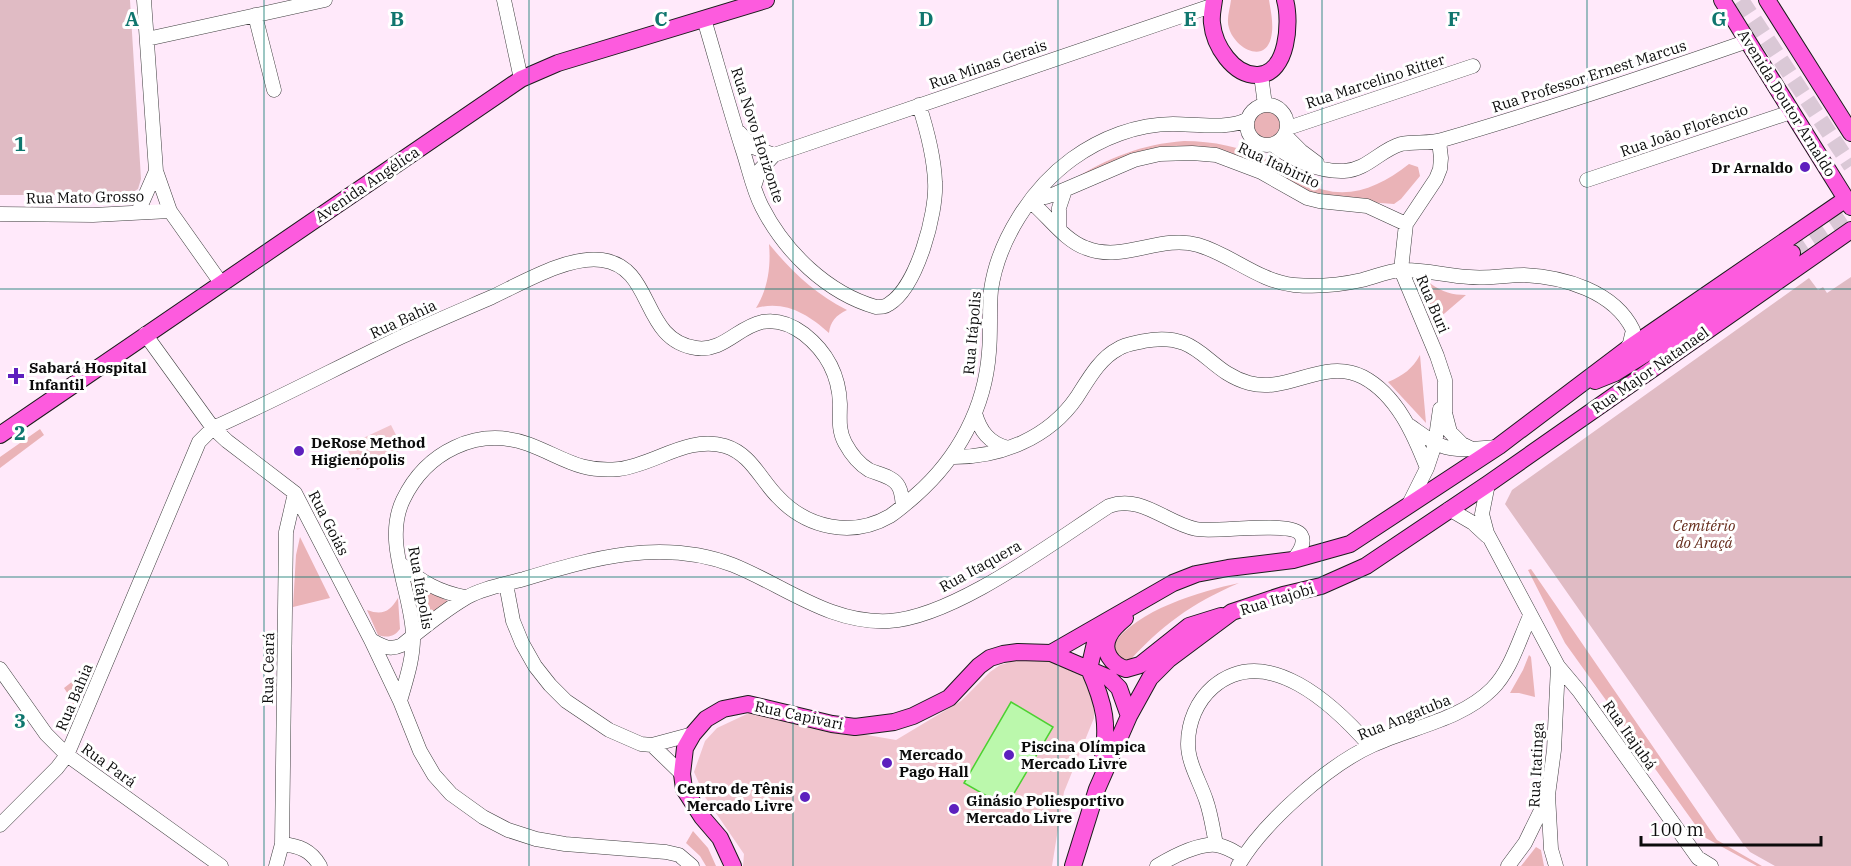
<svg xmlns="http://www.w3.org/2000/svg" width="1851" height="866" viewBox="0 0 1851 866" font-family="'IBM Plex Serif',serif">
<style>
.green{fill:#eab3b7}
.cemetery{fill:#e0bbc4}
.pitch{fill:#f1c5ce}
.water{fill:#bbf8ac;stroke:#4cd131;stroke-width:1.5}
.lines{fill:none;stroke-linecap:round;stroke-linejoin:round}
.major-tunnel{stroke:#dac8d6;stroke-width:16;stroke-dasharray:16 8;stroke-linecap:butt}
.minor-casing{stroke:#3e3e3e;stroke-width:15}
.major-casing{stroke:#1c1c1c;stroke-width:18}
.minor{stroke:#fff;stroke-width:14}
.major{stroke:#fd5bde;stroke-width:16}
.grid{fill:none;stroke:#0f766e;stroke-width:1.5;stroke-opacity:0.55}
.poi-dot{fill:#5d20be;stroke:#fff;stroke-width:2}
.labels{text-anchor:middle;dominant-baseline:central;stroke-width:6;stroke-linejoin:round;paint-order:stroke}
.street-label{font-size:15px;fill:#0b0b0b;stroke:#fff}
.poi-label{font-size:15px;font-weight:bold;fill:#0b0b0b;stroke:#fff;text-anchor:start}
.park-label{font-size:15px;font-style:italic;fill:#642b1a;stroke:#fff}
.grid-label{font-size:20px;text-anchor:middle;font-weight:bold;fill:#0f766e;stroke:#fff;stroke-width:6;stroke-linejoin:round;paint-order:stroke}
</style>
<rect width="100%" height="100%" fill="#ffe9fa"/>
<path class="green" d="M1231,0H1269C1271,12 1274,26 1271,38C1264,65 1234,47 1229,28C1226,19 1230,9 1231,0Z
M1252 125a15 15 0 1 1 30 0a15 15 0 1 1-30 0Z
M1184,141C1213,141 1242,147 1268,160C1280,167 1291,175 1304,182C1343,203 1377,189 1409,164L1418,167L1420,176L1401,199L1394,204L1328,199L1205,151L1072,180C1108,158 1142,144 1184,141Z
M769,244C791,271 815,294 847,310C836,315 830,322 829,333C808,314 785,300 756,308C768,289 771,266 769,244Z
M1418,277C1425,277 1426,280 1431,284C1442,292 1453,295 1466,295L1438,319L1415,280Z
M1420,355L1426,423L1388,382C1404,375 1412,369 1420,355Z
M40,429L44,435L0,468V457Z
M300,537L330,598L293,607L296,555Z
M1531,569L1717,840L1762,866H1757L1704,837L1565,643L1528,570Z
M411,583L450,602L419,624L416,603L410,585Z
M1239,583C1192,603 1160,626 1126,665L1121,666L1113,645C1136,610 1201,591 1239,583Z
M398,598L400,629C394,637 388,638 378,635L367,610C383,616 390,611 398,598Z
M1529,655L1531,657L1535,697L1519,693H1510L1523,670Z
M87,670L73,707L72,700L64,688Z
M693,831L708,848L716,866H706L700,856L686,843Z
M1536,847L1541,850L1544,866H1521Z"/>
<path class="cemetery" d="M0,0H130L141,179L138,189L128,195H0Z
M1851,277V866H1775L1750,852L1744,845L1505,504L1512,490L1809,278L1818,290L1823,287L1827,293Z"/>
<path class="pitch" d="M391,425L403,449L357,470L346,446Z
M1017,660H1050L1079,673L1088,683L1094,695V718L1064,792L1052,866H743L744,854L705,797L694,772L705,741L717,728L749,713L786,721L896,740L961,701L990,672L1000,665Z"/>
<path class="water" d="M1011,702L1053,727L1006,807L964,783Z"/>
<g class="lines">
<path class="major-tunnel" d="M1741,0L1851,166
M1792,253L1851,214"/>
<defs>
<path id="minor" d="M144,0L156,171
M504,0L521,79
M255,15L274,90
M704,19C717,63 729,107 743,151C749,169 753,190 762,207C785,252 827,293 876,307C881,307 885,307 889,304C917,287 937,213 935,182C934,155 927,130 919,105
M147,39L325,0
M1261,75L1265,105
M1247 125a20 20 0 1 1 40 0a20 20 0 1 1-40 0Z
M1288,128L1473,66
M739,132L753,147L774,155
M1285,135L1301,151L1317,163
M1439,141L1441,158L1440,169L1436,179L1406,224L1401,270L1437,356L1445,380V413L1450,432L1462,444L1472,449L1497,447
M1273,145C1293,160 1319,172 1344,171C1367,170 1380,150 1401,144C1414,141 1429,144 1442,140C1545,110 1647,76 1748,41
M1587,180L1791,112
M754,187L759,171L774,155L1214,5
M1035,196L1046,197L1057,193L1134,160L1160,154L1192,153L1216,155L1261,172L1307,198L1319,201L1367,206L1406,224
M1031,202C1048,216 1065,241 1086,248C1123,263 1161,234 1198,245C1232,255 1258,281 1294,285C1316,287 1340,285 1362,280C1374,277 1388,271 1401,270C1424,269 1447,276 1469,277C1488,279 1506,275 1524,275C1564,277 1614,291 1633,330L1630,343L1626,350
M138,212L156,171L170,211L221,283
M0,214L93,215L170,211
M1059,228V208L1065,190
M145,334L213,428L227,441L295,493L371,640L400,701L420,751L434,775L451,794L483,817L508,830L536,839L565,844L666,852L679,855L692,866
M975,413C980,431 989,443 1008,448
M1410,426C1433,442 1442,451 1471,449
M951,457C1000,458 1049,438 1077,397C1088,380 1100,358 1118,349C1125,344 1136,343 1144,341C1201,330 1205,371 1249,383C1288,394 1324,357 1363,377C1397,395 1414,435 1427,468L1408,506
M1427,468L1435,444L1440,409
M1488,484L1482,514L1487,533L1558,666L1579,691L1698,858L1711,866
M1449,509L1473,523L1487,536
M401,564C421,582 439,592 465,597
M506,584L513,621L522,643L535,666L550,685L566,701L609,730L641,744L652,745L693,734
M371,640C382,646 389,651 402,645C422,629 442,612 464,599C479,589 506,584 524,579C593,558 662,538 733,565C785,586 830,624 889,621C955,617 1053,542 1109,506C1141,494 1166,523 1196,529C1216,533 1292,520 1301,535C1306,543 1298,554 1293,560
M0,669L46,734L67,755L221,866
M400,701C406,680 414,657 413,634C411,590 383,542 403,500C426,452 477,426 528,444C563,457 579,473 619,469C654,465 688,435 725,446C751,454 760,479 778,497C807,528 852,538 890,516C899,510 908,502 916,495C958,458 985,408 989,352C991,332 989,311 991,290C998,241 1031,189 1072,159C1101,138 1137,124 1173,124C1195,124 1229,130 1248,119
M652,745L682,774
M0,825L57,768L67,755L199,442L213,428C276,400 338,367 401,337C431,323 462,310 492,297C522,283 569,255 602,260C655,267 640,340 696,348C723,352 738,327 762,322C777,319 792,325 804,334C827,352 839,375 840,404C840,418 838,430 845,443C851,454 859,464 869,470C878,474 891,476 897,484C902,490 902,499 903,506
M282,844C299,846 311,850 320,866
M1216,844C1213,830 1211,814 1206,800C1200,782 1188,763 1188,744C1188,722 1197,701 1213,687C1267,641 1335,706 1370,746
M276,866L282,844L286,532L295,493
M1157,866C1172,857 1199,843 1216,845C1226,846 1235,852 1243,857
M1238,866C1262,824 1328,765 1373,745C1412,727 1461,720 1492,689C1511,670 1519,640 1530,616
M1508,866L1525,843L1546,800
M1556,866L1551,849L1548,795L1554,750L1558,666"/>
<path id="major" d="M1214,0C1213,8 1211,15 1212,23C1214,45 1233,76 1258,75C1288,74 1291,21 1285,0
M1722,0L1851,207
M1767,0L1851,133
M1595,381L1615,373L1658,346L1792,253
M0,435L521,79L558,63L766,0
M1125,618C1119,623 1112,629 1109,636C1101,651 1112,665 1126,669L1140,665L1189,626L1221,616
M1051,653L1109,678L1119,688L1129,716
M1089,669C1105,705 1109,725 1102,764
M1089,669L1095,643L1105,623
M733,866L720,838L702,817L684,789L682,774L685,748L693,734L706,719L723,709L748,704L832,724L855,727L894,722L913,716L949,698L979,666L990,658L1003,654L1018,652L1051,653L1173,583L1196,574L1228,568L1293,560L1350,544L1499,446L1626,350L1846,199
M1073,866L1097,789L1129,716L1150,678L1169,659L1232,612L1283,595L1321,586L1366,566L1488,484L1851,230"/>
</defs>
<use href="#minor" class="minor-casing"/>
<use href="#major" class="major-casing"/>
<use href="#minor" class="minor"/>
<use href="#major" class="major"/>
</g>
<path class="grid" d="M264,0V866M529,0V866M793,0V866M1058,0V866M1322,0V866M1587,0V866M0,289H1851M0,577H1851"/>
<g class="poi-dot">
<circle cx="1805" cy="167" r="6"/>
<path d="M13 367h6v6h6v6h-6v6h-6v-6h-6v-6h6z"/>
<circle cx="299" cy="451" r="6"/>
<circle cx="1009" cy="755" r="6"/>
<circle cx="887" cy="763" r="6"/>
<circle cx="805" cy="797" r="6"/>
<circle cx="954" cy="809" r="6"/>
</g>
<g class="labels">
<g class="street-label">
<text transform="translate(988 64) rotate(-19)">Rua Minas Gerais</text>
<text transform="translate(1589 76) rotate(-18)">Rua Professor Ernest Marcus</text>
<text transform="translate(1375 81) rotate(-18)">Rua Marcelino Ritter</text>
<text transform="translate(1787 103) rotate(58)">Avenida Doutor Arnaldo</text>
<text transform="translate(1684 130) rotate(-19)">Rua João Florêncio</text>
<text transform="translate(758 135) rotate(72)">Rua Novo Horizonte</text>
<text transform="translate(1279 165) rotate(25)">Rua Itabirito</text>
<text transform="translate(367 184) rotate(-34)">Avenida Angélica</text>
<text transform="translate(85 197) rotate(-1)">Rua Mato Grosso</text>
<text transform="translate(1433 304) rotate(67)">Rua Buri</text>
<text transform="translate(403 319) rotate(-25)">Rua Bahia</text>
<text transform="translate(972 333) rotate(-85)">Rua Itápolis</text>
<text transform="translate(1650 370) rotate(-35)">Rua Major Natanael</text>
<text transform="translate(329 523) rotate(63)">Rua Goiás</text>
<text transform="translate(980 566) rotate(-29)">Rua Itaquera</text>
<text transform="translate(421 588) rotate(80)">Rua Itápolis</text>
<text transform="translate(1277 599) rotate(-17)">Rua Itajobi</text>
<text transform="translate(268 668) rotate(-89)">Rua Ceará</text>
<text transform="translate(74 697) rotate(-67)">Rua Bahia</text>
<text transform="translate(799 715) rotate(12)">Rua Capivari</text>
<text transform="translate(1404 717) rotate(-22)">Rua Angatuba</text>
<text transform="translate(1630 735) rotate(55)">Rua Itajubá</text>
<text transform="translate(109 765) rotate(36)">Rua Pará</text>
<text transform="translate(1536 765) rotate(-87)">Rua Itatinga</text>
</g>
<g class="poi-label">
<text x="1793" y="167" text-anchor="end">Dr Arnaldo</text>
<text x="29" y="367">Sabará Hospital<tspan x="29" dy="17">Infantil</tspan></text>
<text x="311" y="442">DeRose Method<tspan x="311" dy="17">Higienópolis</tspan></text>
<text x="1021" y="746">Piscina Olímpica<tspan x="1021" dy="17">Mercado Livre</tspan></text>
<text x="899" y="754">Mercado<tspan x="899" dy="17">Pago Hall</tspan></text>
<text x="793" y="788" text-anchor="end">Centro de Tênis<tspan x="793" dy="17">Mercado Livre</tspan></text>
<text x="966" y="800">Ginásio Poliesportivo<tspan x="966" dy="17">Mercado Livre</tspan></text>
</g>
<g class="park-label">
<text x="1704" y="525">Cemitério<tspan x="1704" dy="17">do Araçá</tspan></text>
</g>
</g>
<g class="grid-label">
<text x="132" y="26">A</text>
<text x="397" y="26">B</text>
<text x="661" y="26">C</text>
<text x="926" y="26">D</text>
<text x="1190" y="26">E</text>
<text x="1454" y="26">F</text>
<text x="1719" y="26">G</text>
<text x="20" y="151">1</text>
<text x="20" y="440">2</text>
<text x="20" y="728">3</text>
</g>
<path d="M1641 836v9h180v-9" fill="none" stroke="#0b0b0b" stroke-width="3"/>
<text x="1650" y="836" font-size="18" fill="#0b0b0b" stroke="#ffffff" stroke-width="4.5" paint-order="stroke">100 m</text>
</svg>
